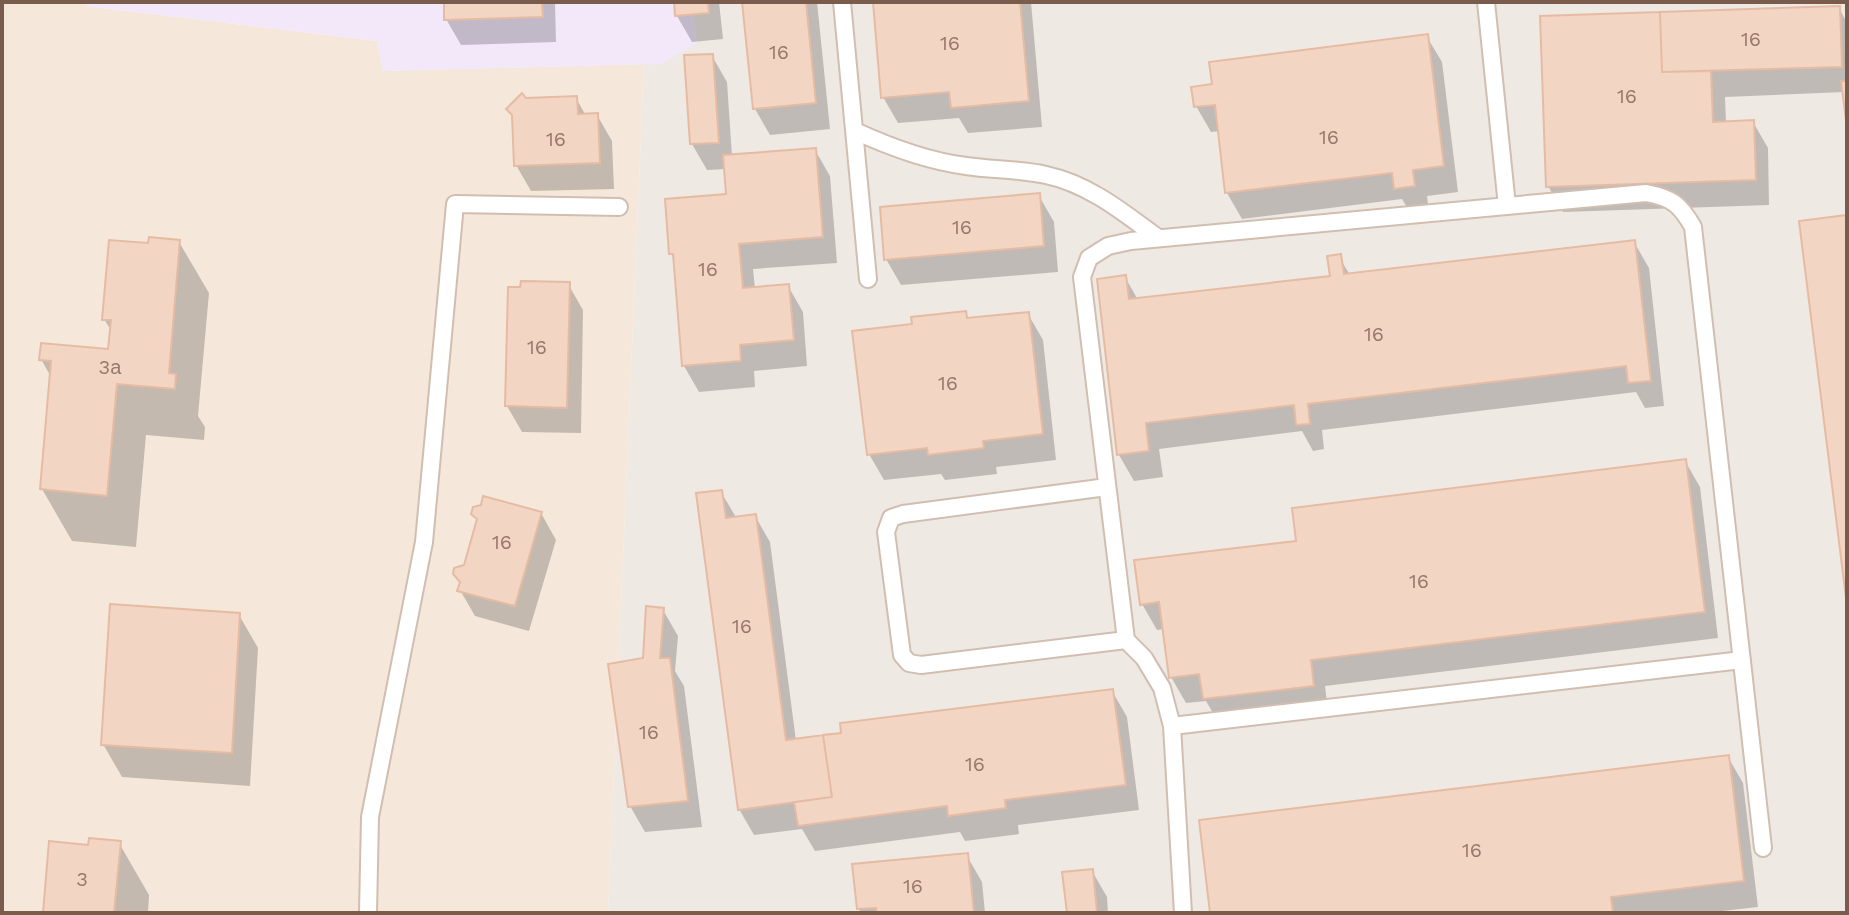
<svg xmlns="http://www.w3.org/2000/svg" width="1849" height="915" viewBox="0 0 1849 915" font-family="'Work Sans',sans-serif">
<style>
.residential{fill:#f5e8da}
.industrial{fill:#efe9e4}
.education{fill:#f3e8fa}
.shadow{fill:#0003}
.building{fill:#f3d5c3;stroke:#e6bba3;stroke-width:2}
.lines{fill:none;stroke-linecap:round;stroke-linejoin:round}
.lane-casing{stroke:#d1beb0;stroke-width:20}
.lane{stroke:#fff;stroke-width:16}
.labels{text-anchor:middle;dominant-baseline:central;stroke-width:8;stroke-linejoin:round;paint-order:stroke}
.number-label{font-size:20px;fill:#987a6a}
</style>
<rect width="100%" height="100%" fill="#fdf6ec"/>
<path class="residential" d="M2,2H86V6L377,41L383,71L644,64L608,913H2Z"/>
<path class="industrial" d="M691,2H1847V913H608L644,64L697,43Z"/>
<path class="education" d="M86,2H691L697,43L661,64L383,71L377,41L85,6Z"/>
<path class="shadow" d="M446,2H555L556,42L461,45L446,19Z
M676,2H719L723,39L692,42L677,16Z
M744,2H817L830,129L770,135L755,109Z
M875,2H1031L1042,127L968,133L959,118L898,123L883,97Z
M1839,8L1847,23V113L1844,92L1725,97L1726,123L1753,122L1768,148L1769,205L1563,212L1548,186L1542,18Z
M1427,37L1442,62L1458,192L1427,196L1429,212L1411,214L1402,199L1242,219L1227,193L1220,131L1211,132L1196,106L1214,86Z
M712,56L727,82L732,156L815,150L830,176L837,263L753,269L755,289L788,286L803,312L807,366L754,371L755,387L699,392L684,366L675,261L671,254L728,196L726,169L707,170L692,144Z
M576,98L586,116L597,115L612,141L614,189L531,191L516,165L514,119L525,100Z
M1039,196L1054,222L1058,272L901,285L886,259Z
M179,242L209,293L198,416L205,427L204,440L146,435L136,547L72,541L42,489L51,377L41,359L110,351L112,332L104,319L150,246Z
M1634,242L1649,268L1664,406L1645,408L1636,392L1322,430L1324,449L1313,451L1302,431L1159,449L1163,477L1134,481L1119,455L1125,277L1138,300L1332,278L1339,257L1350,275Z
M568,284L583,310L581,433L522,432L507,406Z
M965,313L969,320L1028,314L1043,340L1056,460L996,467L997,474L945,480L941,474L884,480L869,454L914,326Z
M1685,461L1700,487L1718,638L1325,686L1328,711L1220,725L1206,701L1186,703L1171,677L1164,629L1157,630L1142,604L1298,542Z
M721,492L737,519L755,516L770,542L796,741L1112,691L1127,717L1139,810L1018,825L1019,834L965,841L960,832L815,851L802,829L754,835L739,809Z
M474,513H541L556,540L529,631L475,616L460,590L461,585L455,574L466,566L478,522Z
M663,610L678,636L675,671L684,686L702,827L645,832L630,806L645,659Z
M239,615L258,648L250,786L122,777L103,744Z
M1728,757L1743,783L1758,907L1704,913H1212Z
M119,843L149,895L148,913H45L90,847Z
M967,856L982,882L985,913H861L859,909Z
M1092,871L1107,897L1108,913H1069Z"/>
<path class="building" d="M444,2H542L543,17L444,20Z
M674,2H708L709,13L675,16Z
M742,2H806L816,103L753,109Z
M873,2H1020L1029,101L951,108L949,92L881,98Z
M1840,6L1842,67L1662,72L1660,12Z
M1660,12L1662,72L1711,71L1713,122L1754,120L1756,180L1546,187L1540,16Z
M1428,34L1444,166L1413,170L1415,186L1394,189L1392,173L1225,193L1215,105L1194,107L1191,87L1212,84L1209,62Z
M713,54L719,143L690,144L684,55Z
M1841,81H1847V128Z
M522,93L526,98L577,96L578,114L598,113L600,163L514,166L512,115L506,109Z
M816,148L823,237L739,244L743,288L789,284L794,340L740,345L741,361L682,366L673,254H669L665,199L726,194L723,155Z
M1040,193L1044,246L884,260L880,207Z
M1847,215V598H1846L1799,221Z
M149,237L180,240L169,373L176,374L175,389L117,384L107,496L40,489L51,361L39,360L41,343L108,349L111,320H102L109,240L148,243Z
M1635,240L1651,381L1628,383L1626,366L1308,404L1310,424L1296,425L1294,405L1146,423L1149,451L1117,455L1097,279L1126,275L1129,299L1330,276L1327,256L1341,254L1344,274Z
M521,281L570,282L567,408L505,406L508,287H520Z
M966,311L967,318L1029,312L1043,434L983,441L984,448L928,455L927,448L867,455L852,331L912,324L911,317Z
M1686,459L1705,612L1311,660L1314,686L1203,699L1199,674L1169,678L1159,602L1140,605L1134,560L1296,541L1292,508Z
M722,490L726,518L756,514L786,740L823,735L832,797L738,810L696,493Z
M483,496L542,512L515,606L457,591L460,582L453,574L454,568L464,565L477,519L471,514L473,507L481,505Z
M110,604L240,613L232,753L101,745Z
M646,606L664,608L660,658H670L688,801L628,807L608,664L643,658Z
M1113,689L1126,785L1005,800L1006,808L948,816L947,806L798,826L794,802L832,797L823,735L841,733L840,723Z
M1729,755L1744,881L1611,897L1613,913H1210L1199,820Z
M89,838L121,841L114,913H43L49,841L88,845Z
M968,853L974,913H877L876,908L857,909L852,864Z
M1093,869L1097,913H1067L1062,872Z"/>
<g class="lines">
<defs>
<path id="lane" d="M842,2L868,279
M1486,2L1507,206
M855,131C890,147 927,161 966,166C992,170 1020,169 1046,175C1089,184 1124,213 1158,238
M1107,487L903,514L891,518L886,532L902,655L909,663L921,665L1126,640
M1172,726L1742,660
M368,913L370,817L424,542L455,204L619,207
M1183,913L1172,726L1162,688L1144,658L1126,640L1082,277L1089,258L1108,246L1131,241L1646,193C1672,198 1680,204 1693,227L1763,848"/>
</defs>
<use href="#lane" class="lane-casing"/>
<use href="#lane" class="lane"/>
</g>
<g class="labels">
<g class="number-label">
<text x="1751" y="39">16</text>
<text x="950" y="43">16</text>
<text x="779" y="52">16</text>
<text x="1627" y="96">16</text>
<text x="1329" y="137">16</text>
<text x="556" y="139">16</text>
<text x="962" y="227">16</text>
<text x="708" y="269">16</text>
<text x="1374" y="334">16</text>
<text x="537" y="347">16</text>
<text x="110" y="367">3а</text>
<text x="948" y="383">16</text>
<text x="502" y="542">16</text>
<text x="1419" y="581">16</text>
<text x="742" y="626">16</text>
<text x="649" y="732">16</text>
<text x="975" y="764">16</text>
<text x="1472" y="850">16</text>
<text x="82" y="879">3</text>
<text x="913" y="886">16</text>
</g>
</g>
<rect width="1849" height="915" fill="none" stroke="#7a5c4d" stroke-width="8"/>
</svg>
